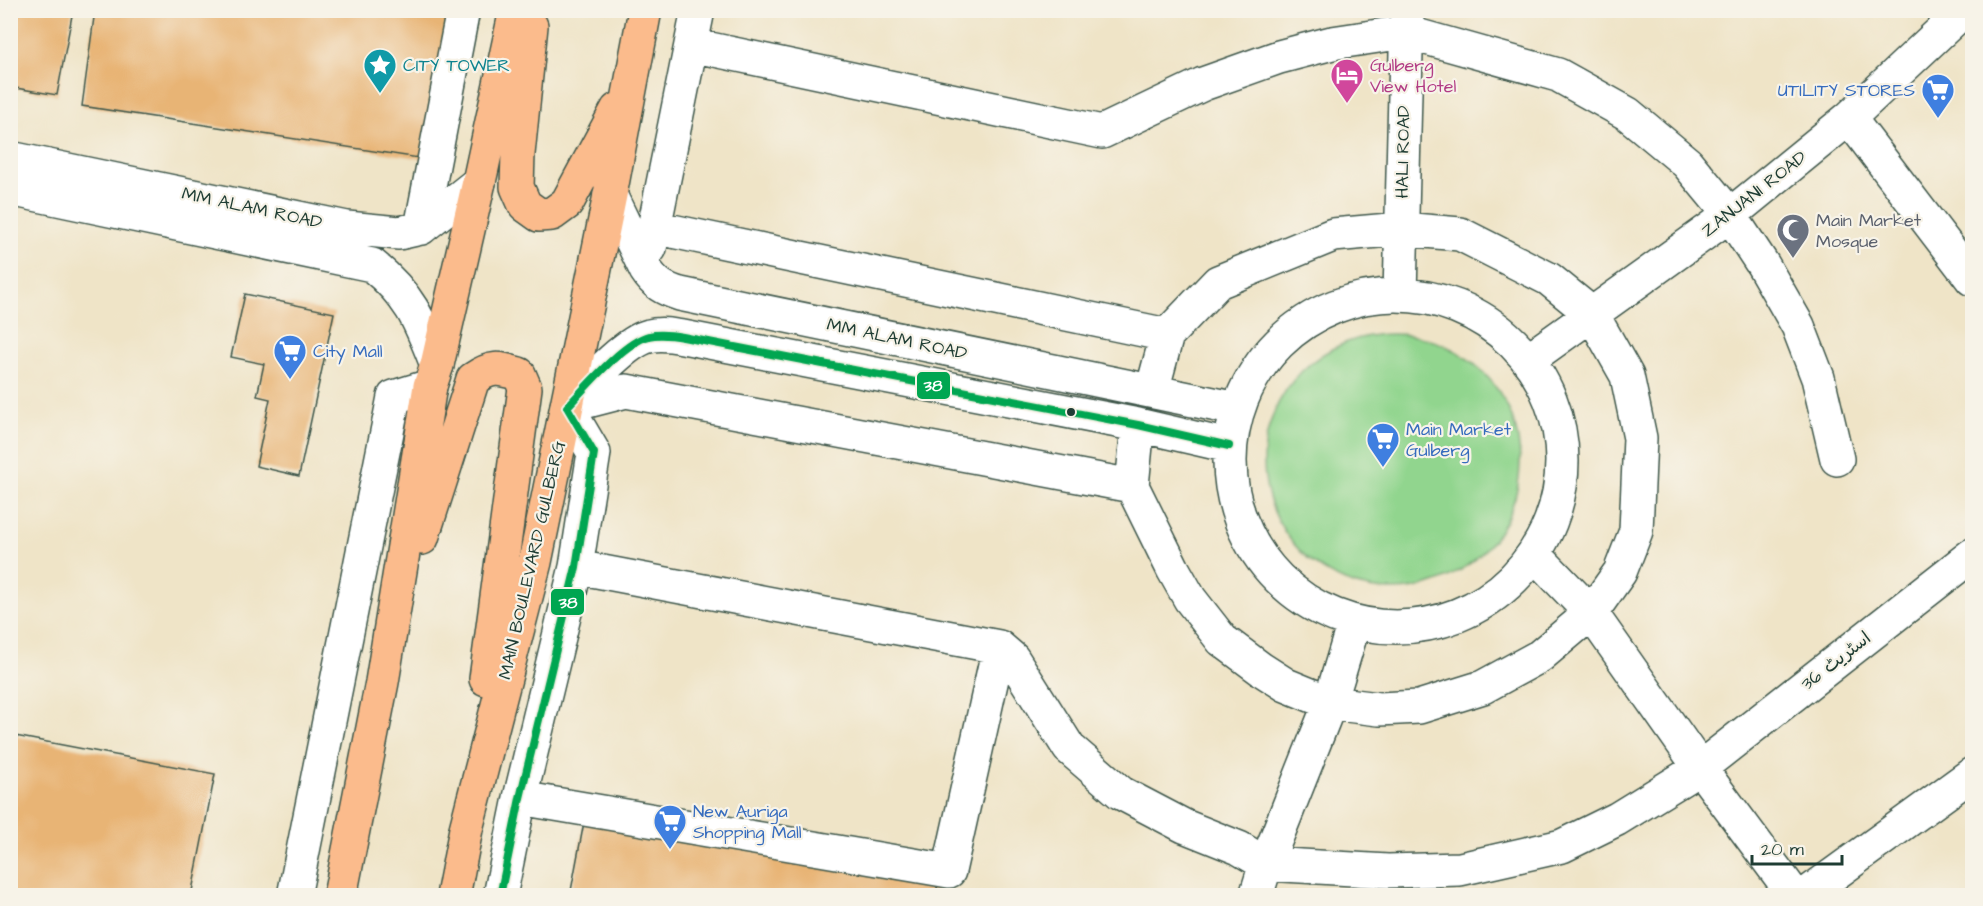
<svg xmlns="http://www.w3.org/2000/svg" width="1983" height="906" viewBox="0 0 1983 906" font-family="'Architects Daughter','Playpen Sans Arabic',sans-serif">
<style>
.green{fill:#91d58e;stroke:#588961;stroke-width:1.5}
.building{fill:#e8b475}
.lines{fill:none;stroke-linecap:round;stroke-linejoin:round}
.minor-casing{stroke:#3e564a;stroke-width:36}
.major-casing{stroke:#3e564a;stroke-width:36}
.minor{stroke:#fff;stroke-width:33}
.major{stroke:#fbbb8c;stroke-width:33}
.bus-1-casing{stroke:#f7f3e8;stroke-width:12}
.bus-1{stroke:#00a651;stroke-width:8}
.bus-dot{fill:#1f3d34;stroke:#f7f3e8;stroke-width:2}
.labels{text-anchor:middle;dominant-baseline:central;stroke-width:4.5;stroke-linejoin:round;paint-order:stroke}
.culture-label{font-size:18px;fill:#0d838f;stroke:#f7f3e8;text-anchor:start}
.hotel-label{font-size:18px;fill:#b23c85;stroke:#f7f3e8;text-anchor:start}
.shop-label{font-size:18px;fill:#366cbe;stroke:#f7f3e8;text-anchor:start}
.street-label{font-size:18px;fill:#1f3d34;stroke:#f7f3e8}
.worship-label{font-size:18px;fill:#5b616d;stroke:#f7f3e8;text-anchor:start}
.line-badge{stroke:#f7f3e8;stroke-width:2}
.badge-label{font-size:16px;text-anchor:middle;font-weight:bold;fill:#fff}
</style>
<rect width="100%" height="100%" fill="#f7f3e8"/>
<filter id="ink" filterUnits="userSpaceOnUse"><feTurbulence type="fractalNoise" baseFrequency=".0167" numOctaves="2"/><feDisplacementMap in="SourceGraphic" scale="12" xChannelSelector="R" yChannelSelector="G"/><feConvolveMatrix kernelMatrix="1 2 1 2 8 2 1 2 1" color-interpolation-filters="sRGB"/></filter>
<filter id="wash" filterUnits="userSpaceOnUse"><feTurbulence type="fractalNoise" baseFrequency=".008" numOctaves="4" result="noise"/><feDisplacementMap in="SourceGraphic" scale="24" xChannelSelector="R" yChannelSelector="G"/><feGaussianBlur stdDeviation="1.35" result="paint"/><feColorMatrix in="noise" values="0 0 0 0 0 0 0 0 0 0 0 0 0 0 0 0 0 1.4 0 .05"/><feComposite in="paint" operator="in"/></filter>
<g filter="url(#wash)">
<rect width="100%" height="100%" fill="#efe4c7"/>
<path class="green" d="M1264 462a128 128 0 1 1 256 0a128 128 0 1 1-256 0Z"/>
<g id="blocks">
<path class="building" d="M10,10H73L57,95L10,87Z
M95,10H456L425,159L82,106Z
M245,294L334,313L299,476L256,466L270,399L257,396L264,364L231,357Z
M10,735L215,774L191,896H10Z
M585,817L938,884L935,896H570Z"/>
</g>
</g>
<g filter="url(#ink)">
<use href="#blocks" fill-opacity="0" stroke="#3e564a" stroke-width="1.5"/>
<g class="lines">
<defs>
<path id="minor" d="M691,45L1102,132L1203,84L1279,57L1332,43L1405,32L1558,75L1628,114L1687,163L1730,215L1763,265L1798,326L1818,378L1837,459
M1849,118L1972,279
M10,158L347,228L399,233L421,228L479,182
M10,189L372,265C411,297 419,319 437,365
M610,195L646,270C655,284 664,289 680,294L1237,409
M653,227L1167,335L1152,391
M421,228L463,10
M650,248L698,10
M1230 461a166 166 0 1 1 332 0a166 166 0 1 1-332 0Z
M1400,295L1407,12
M1529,359L1730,215L1849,118L1964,10
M568,406L626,391L1132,486
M567,407C586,387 624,342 649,336C660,333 672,335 683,337L1138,425L1229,446
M1138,425L1132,486L1173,569L1190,599L1222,640L1261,669L1286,685L1330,703L1379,709L1419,707L1483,687L1540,656L1591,613L1620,572L1636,531L1640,438L1627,376L1592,314L1549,279L1460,234L1401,229L1333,235L1218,282L1167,335
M1535,555L1591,613L1700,768L1795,896
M576,567L999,647L1013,659L1069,748L1121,793L1184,826L1239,848L1266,864L1388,871L1460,869L1562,846L1617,819L1700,768L1972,555
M520,798L949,871L999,647
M294,896L394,397L430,386
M500,896L520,798L576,567L594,453L567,407
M1256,896L1266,864L1330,703L1354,623
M1804,896L1972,774"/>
<path id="major" d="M531,26L518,154L517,187L525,205L539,215L552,214L567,203L617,110
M422,538L473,379C492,366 498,368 519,374L525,388L486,679
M340,896L382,682L430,386L437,365L479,182L516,10
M453,896L466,829L535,562L610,195L645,10"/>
</defs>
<use href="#minor" class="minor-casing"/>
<use href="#major" class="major-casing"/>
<use href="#minor" class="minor"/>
<use href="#major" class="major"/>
<defs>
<path id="bus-1" d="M500,896L520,798L576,567L594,453L567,407C586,387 624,342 649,336C660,333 672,335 683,337L1138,425L1229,446"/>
</defs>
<use href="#bus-1" class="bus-1-casing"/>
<use href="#bus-1" class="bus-1"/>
</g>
</g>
<defs>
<symbol id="sight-pin" viewBox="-11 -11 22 30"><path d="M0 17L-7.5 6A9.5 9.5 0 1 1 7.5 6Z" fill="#0f9aa8" stroke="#f7f3e8"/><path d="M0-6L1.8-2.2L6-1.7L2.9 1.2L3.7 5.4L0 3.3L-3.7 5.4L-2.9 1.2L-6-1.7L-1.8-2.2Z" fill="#fff"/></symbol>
<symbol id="hotel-pin" viewBox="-11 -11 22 30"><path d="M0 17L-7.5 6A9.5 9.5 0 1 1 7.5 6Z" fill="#d1479c" stroke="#f7f3e8"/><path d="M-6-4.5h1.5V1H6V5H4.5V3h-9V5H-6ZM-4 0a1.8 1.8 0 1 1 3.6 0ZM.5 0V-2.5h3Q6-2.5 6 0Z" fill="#fff"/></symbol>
<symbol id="supermarket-pin" viewBox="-11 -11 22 30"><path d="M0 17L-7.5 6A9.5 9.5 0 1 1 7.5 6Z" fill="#3f7fe0" stroke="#f7f3e8"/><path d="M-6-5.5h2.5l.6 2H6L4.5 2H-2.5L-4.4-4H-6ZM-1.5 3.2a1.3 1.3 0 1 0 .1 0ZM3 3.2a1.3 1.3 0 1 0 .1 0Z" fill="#fff"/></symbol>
<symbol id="mosque-pin" viewBox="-11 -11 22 30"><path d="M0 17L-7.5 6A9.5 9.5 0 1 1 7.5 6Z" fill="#6b7280" stroke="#f7f3e8"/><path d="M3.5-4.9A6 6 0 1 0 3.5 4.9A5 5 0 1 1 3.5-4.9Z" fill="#fff"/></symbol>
</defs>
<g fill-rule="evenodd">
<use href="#sight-pin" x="361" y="46" width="38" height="52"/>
<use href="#hotel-pin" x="1328" y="56" width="38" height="52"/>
<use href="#supermarket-pin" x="1919" y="71" width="38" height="52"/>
<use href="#mosque-pin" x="1774" y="211" width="38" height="52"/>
<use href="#supermarket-pin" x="271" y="332" width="38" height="52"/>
<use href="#supermarket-pin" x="1364" y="420" width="38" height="52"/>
<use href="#supermarket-pin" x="651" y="802" width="38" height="52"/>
</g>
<circle class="bus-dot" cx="1071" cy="412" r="5"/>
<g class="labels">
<g class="culture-label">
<text x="403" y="65">CITY TOWER</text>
</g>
<g class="hotel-label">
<text x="1370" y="65">Gulberg<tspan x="1370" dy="21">View Hotel</tspan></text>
</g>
<g class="shop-label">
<text x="1915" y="90" text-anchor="end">UTILITY STORES</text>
<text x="313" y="351">City Mall</text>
<text x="1406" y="429">Main Market<tspan x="1406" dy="21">Gulberg</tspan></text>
<text x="693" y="811">New Auriga<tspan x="693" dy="21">Shopping Mall</tspan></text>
</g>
<g class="street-label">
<text transform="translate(1403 152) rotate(-89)">HALI ROAD</text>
<text transform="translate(1754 194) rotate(-38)">ZANJANI ROAD</text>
<text transform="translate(252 208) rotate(12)">MM ALAM ROAD</text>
<text transform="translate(897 339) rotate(12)">MM ALAM ROAD</text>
<text transform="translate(532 560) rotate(-77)">MAIN BOULEVARD GULBERG</text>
<text transform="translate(1836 661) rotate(-38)">اسٹریٹ 36</text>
</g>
<g class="worship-label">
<text x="1816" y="220">Main Market<tspan x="1816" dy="21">Mosque</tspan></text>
</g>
</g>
<g class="line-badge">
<rect x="916" y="371" width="35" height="29" rx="6" fill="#00a651"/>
<rect x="550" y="588" width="35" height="28" rx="6" fill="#00a651"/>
</g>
<g class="badge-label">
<text x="933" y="391">38</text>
<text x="568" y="608">38</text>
</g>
<rect width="1983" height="906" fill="none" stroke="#f7f3e8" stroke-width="36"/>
<path d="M1752 855v9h90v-9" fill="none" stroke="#1f3d34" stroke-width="3"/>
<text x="1761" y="855" font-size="18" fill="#1f3d34" stroke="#f7f3e8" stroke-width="4.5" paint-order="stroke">20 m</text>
</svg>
